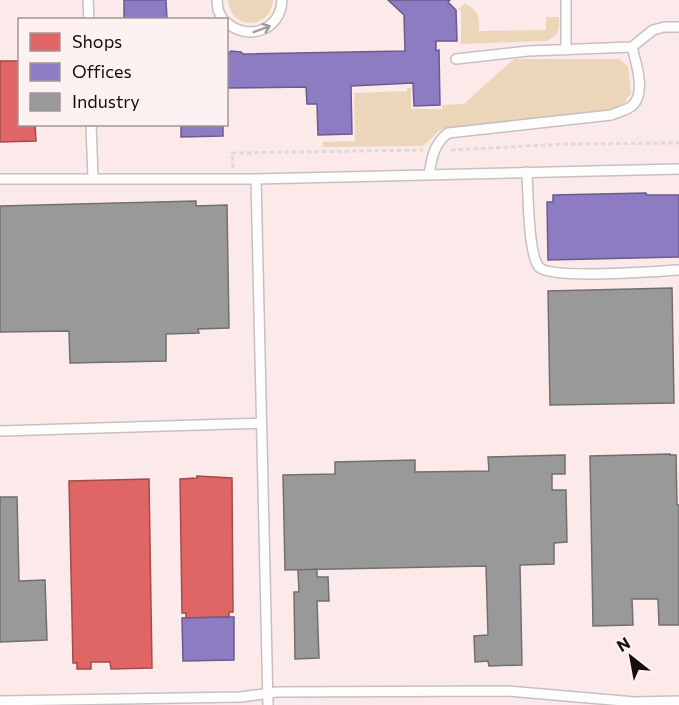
<svg xmlns="http://www.w3.org/2000/svg" width="679" height="705" viewBox="0 0 679 705" font-family="Commissioner,sans-serif">
<style>
.built{fill:#fce9ea;fill-rule:evenodd}
.green{fill:#ebd6b9}
.shops{fill:#e06666;stroke:#a34b4c;stroke-width:1.5}
.offices{fill:#8e7cc3;stroke:#6a5b8d;stroke-width:1.5}
.industry{fill:#999;stroke:#726f6f;stroke-width:1.5}
.lines{fill:none;stroke-linecap:round;stroke-linejoin:round}
.service-casing{stroke:#c7c0c0;stroke-width:12}
.path{stroke:#dddada;stroke-width:3;stroke-dasharray:4.5 3;stroke-linecap:butt}
.service{stroke:#fefdfd;stroke-width:9}
.oneway{stroke:#a19d9d}
</style>
<rect width="100%" height="100%" fill="#faf4f4"/>
<path class="built" d="M0,0H679V705H0ZM20,20H226V124H20Z"/>
<path class="green" d="M228,0H273C271,30 231,31 228,0Z
M465,3C479,12 479,15 479,31L546,30V17H559C560,29 559,36 546,41L461,44V12L459,9Z
M515,59H619L628,66L631,93L625,102L615,109L572,116L440,130L423,146L323,147V142L355,141L354,93L407,91V88H411V109H442V105L464,104L509,63Z"/>
<path class="shops" d="M0,61H20V124H35L36,141L0,142Z
M197,476L232,478L233,612H229V617L186,618V613H182L180,479L197,478Z
M149,479L152,668L111,669L110,662H91V669H77V663H73L69,481Z"/>
<path class="offices" d="M124,0H166L167,20H124Z
M388,0H450L448,2L456,10L457,41H436V51L439,50L440,105L414,106L413,83L351,86L352,134L318,135L317,104H307L306,87L226,88V55L231,51L241,52L243,54L405,51L404,15Z
M181,124H223V136L181,137Z
M646,193L647,195H679V257L548,260L547,202H553V195Z
M229,617H234V660L183,661L182,618Z"/>
<path class="industry" d="M196,201V206L227,205L229,328L198,329L199,333L166,334V361L70,363L69,331L0,332V206Z
M672,288L674,403L550,405L548,291Z
M670,454V455H676L677,505H679V625H659L658,599H632L633,625L593,626L590,456Z
M565,455V474H552V490H566L567,542L554,543V564L520,565L522,665L489,666L488,661L475,662L474,636L488,635L486,566L285,570L283,475L335,474V462L415,460V472L489,471L488,457Z
M0,497H17L19,581L45,580L47,640L0,642Z
M317,569V577H328L329,601H317L319,658L295,659L294,592H299L298,570Z"/>
<g class="lines">
<defs>
<path id="service" d="M88,0L89,20
M217,0L218,10L223,20
M566,0V50
M226,22C248,42 281,30 282,0
M456,59L528,51L632,47L653,30L664,27H679
M91,124L93,178
M527,172C528,190 528,255 539,267C551,280 656,271 679,270
M429,174C432,157 434,144 448,133L611,115C618,112 628,110 633,105C646,92 636,63 632,47
M0,179H256
M0,431L261,423
M0,701L241,697L277,692L508,691L635,702L679,701
M268,705L256,179L679,169"/>
</defs>
<use href="#service" class="service-casing"/>
<path class="path" d="M451,150L566,144L679,143
M233,168L232,153L423,150"/>
<use href="#service" class="service"/>
</g>
<defs><path id="oneway-shaft" d="M-6 0H5M1.5-3L5.5 0L1.5 3" fill="none" stroke-width="1.6" stroke-linecap="round" stroke-linejoin="round" transform="scale(1.5)"/></defs>
<use class="oneway" href="#oneway-shaft" transform="translate(262 29) rotate(-21)"/>
<rect x="18" y="18" width="210" height="108" fill="#fdf1f2" stroke="#a19697" stroke-width="1.5"/>
<rect x="30" y="33" width="30" height="18" fill="#e06666" stroke="#a19697" stroke-width="1.5"/>
<text x="72" y="48" font-size="18" fill="#160d0e">Shops</text>
<rect x="30" y="63" width="30" height="18" fill="#8e7cc3" stroke="#a19697" stroke-width="1.5"/>
<text x="72" y="78" font-size="18" fill="#160d0e">Offices</text>
<rect x="30" y="93" width="30" height="18" fill="#999999" stroke="#a19697" stroke-width="1.5"/>
<text x="72" y="108" font-size="18" fill="#160d0e">Industry</text>
<g transform="translate(631 657) rotate(329)" stroke="#fdf1f2" stroke-width="4.5" paint-order="stroke">
<path d="M0-4.5L10 22L0 15L-10 22Z" fill="#160d0e"/>
<text y="-9" font-size="16" font-weight="bold" text-anchor="middle" fill="#160d0e">N</text>
</g>
</svg>
